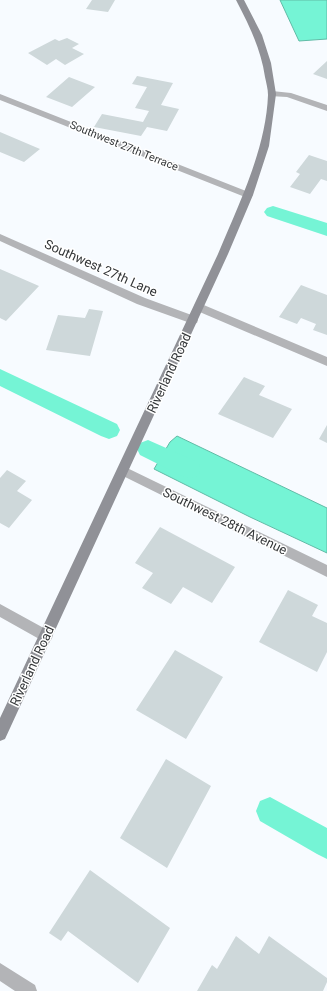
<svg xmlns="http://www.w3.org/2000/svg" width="327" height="991" viewBox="0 0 327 991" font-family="Roboto,sans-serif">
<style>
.water{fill:#75f4d5;stroke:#61bba6}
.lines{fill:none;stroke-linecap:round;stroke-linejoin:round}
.canal{fill:#75f4d5;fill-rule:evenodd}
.building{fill:#ced8da}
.street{fill:#b3b4b7;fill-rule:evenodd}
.secondary{fill:#909197;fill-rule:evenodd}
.labels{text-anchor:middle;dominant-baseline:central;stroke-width:3;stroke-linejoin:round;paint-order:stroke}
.far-street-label{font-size:11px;fill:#333638;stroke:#fff}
.street-label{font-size:13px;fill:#333638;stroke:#fff}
</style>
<rect width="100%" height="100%" fill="#f7fbff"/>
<path class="water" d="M280,0H327V39L299,41Z
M177,436L327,508V553L250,517L154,469L170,442Z"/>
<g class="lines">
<path class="canal" d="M273,206L327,223V236L267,216L264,212L267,208Z
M0,369L117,424L120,430L117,436L109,439L101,436L0,386Z
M148,440L198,462L201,469L198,476L190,478L182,476L140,455L137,449L140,443Z
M270,797L327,828V859L317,854L260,821L256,811L260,801Z"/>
</g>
<path class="building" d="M92,0H115L108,12L86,9Z
M67,38L79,44L72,48L84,54L65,65L56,59L47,65L28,53L55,39L59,41Z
M327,61V79L313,74Z
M137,76L173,83L161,105L179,109L167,131L147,127L141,136L94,127L102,114L143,122L149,111L135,108L147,87L132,84Z
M69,77L95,87L72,107L46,97Z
M0,132L40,149L24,162L0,152Z
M309,155L327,161V181L321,179L310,194L290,187L300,174L296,172Z
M0,269L39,286L6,321L0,318Z
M301,285L327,295V335L313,330L316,324L301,318L297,324L279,317Z
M89,309L103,311L90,356L46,350L58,315L85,318Z
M244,377L265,386L259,395L292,409L273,438L218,414Z
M327,425V443L319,439Z
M7,470L26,481L17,491L32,500L9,528L0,523V478Z
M160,527L235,567L212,603L183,587L171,604L142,588L153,573L135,563Z
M288,590L318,605L312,616L327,623V652L317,672L259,642Z
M175,650L223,677L186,739L136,710Z
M166,759L211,786L167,868L120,838Z
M90,870L170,928L138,983L68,931L61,941L49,933Z
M236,936L259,954L269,936L327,978V982L323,991H197L212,965L217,969Z"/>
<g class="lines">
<path class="street" d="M272,91L291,93L327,105V111L287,97L269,96L268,94L269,92Z
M0,94L251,193L253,195L251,197H245L0,100Z
M0,234L145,298L197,317L198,320L197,323L193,324L137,304L0,241Z
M199,303L327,357V366L195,310L194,307L195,304Z
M123,466L327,565V577L119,474L117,471L119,468Z
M0,604L51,632L53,636L51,640L46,642L41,640L0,617Z
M0,963L35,985L37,991H15L0,981Z"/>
<path class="secondary" d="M236,0H244L262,35L271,63L276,94L269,146L253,195L228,254L5,739L0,741V718L218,254C239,204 266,149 268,95C268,89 266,82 265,77C261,49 249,25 236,0Z"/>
</g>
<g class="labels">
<g class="far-street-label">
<text transform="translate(124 146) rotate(22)">Southwest 27th Terrace</text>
</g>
<g class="street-label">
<text transform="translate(101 268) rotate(24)">Southwest 27th Lane</text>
<text transform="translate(169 373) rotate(-65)">Riverland Road</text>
<text transform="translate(225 521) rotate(26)">Southwest 28th Avenue</text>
<text transform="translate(32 666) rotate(-65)">Riverland Road</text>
</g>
</g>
</svg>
